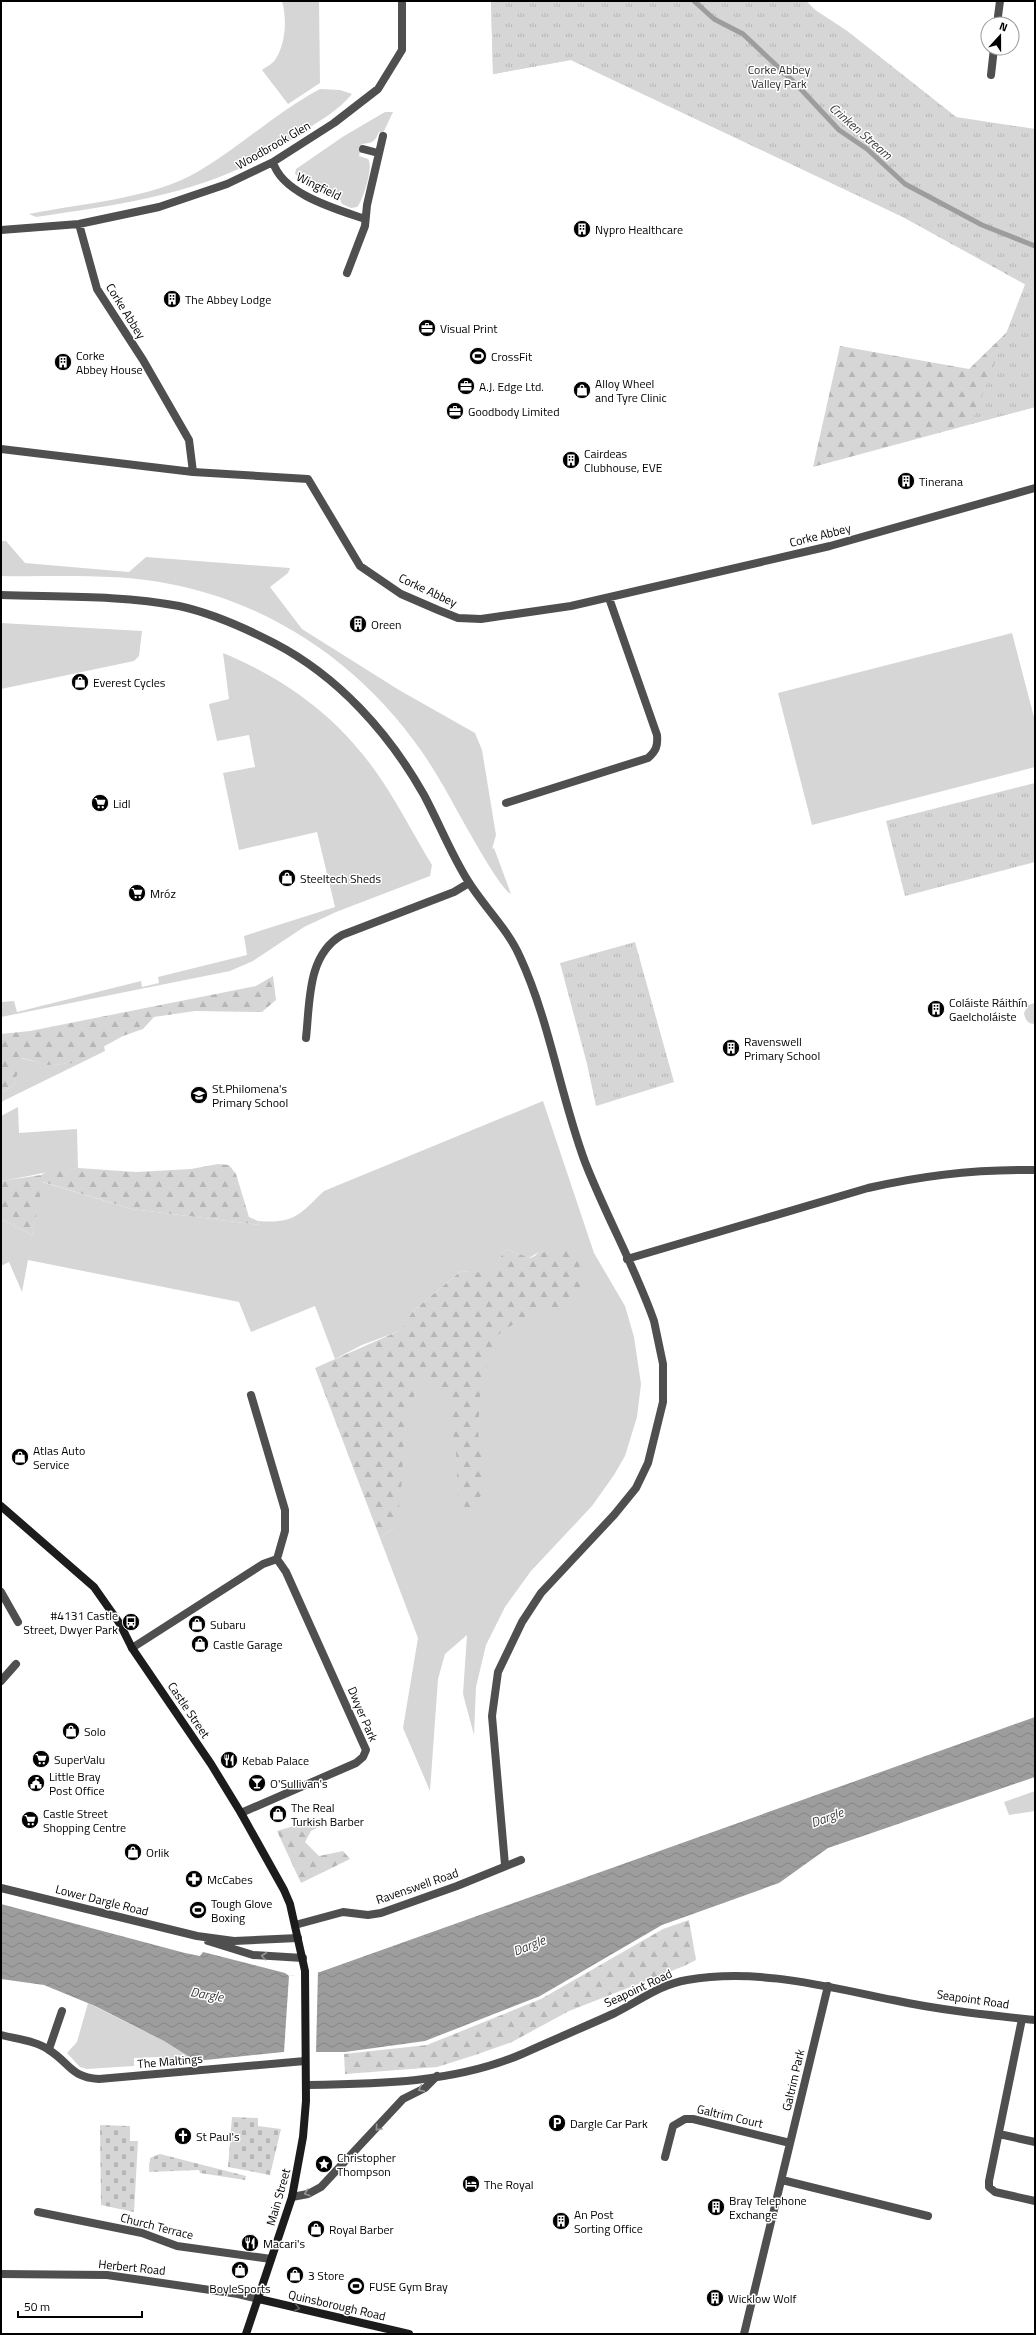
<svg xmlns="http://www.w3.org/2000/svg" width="1036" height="2335" viewBox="0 0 1036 2335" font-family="'Titillium Web',sans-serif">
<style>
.grass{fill:#d6d6d6}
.forest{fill:url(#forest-firs)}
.cemetery{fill:url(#cemetery-stones)}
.park{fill:url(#park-tufts)}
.water{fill:url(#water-waves)}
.pier{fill:#fff}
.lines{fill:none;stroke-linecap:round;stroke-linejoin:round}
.stream{stroke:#9d9d9d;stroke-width:5}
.minor{stroke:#4f4f4f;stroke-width:8}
.tertiary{stroke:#4f4f4f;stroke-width:8}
.secondary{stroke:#1c1c1c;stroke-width:8}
.oneway{stroke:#959595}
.oneway2{stroke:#606060}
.labels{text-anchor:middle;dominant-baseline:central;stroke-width:3;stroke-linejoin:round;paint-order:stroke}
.park-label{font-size:12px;fill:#2d2d2d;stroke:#fff}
.street-label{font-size:12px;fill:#000;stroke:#fff}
.poi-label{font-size:12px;fill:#000;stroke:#fff;text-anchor:start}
.water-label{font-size:13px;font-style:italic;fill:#3e3e3e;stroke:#fff}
</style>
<defs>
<pattern id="forest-firs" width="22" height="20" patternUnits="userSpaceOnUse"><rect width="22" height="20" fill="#d6d6d6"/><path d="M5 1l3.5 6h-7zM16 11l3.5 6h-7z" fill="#b6b6b6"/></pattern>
<pattern id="cemetery-stones" width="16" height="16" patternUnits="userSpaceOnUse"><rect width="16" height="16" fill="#d6d6d6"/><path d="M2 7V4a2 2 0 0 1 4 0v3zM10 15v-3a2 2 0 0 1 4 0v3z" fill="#b6b6b6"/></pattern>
<pattern id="park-tufts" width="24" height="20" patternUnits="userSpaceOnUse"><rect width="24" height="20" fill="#d6d6d6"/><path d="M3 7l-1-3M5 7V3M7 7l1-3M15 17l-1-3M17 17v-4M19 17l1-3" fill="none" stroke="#b6b6b6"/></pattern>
<pattern id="water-waves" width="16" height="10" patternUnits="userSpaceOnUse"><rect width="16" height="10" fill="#9d9d9d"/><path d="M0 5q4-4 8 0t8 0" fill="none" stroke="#858585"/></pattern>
</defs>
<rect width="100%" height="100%" fill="#fff"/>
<path class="grass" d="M282,1H319L320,83L288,104L262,70C266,67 272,64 275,60C286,44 287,18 282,1Z
M320,89L340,90L352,94C339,110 321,120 304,131C288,141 273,153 255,161C188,196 110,206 36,217L29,214C83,203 152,199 199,171C241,146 277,112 320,89Z
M385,112H393L383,133L379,132C375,142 372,143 362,144L359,156L368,159C374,166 363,201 357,207L351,208L342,204L339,197L305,182L295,174L296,169L344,136Z
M1,541H6L25,563L129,572L146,557L290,568L288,573L270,587L302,629L399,690L475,733L482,750L496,835L492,849L494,848L511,894C498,888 452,800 441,782C383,681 285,606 170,584C115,573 57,577 1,576Z
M1,623L142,631L139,656L134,661L1,689Z
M1012,633L1035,721V767L812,825L778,693Z
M223,653C277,675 328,710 364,756C391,789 410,829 432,865L430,876L336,912L304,927L253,961L230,971L1,1017V1002L14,1001L17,1012L141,981L142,987L159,983L158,977L247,955L244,936L335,907L317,832L239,850L223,773L255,767L249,735L217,741L209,704L229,699Z
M1035,1003V1024C1028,1024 1025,1020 1024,1013L1028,1005Z
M104,1046L105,1051L1,1102V1093L14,1085L21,1058C62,1069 68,1066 104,1046Z
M543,1101L594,1253L625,1306L634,1337L641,1384L637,1417L625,1456L614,1475L592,1506L531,1571L505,1607L486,1645L476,1687L474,1735L463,1694L467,1635L445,1654L438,1679L430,1791L403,1728L418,1638L380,1538L395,1527L385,1394L539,1252L529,1258L506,1249L490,1274L461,1271L413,1311L402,1330L362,1345L335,1359L315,1306L251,1332L239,1302L28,1260L22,1292L9,1262L1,1266V1219L32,1235L42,1182L132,1209L259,1225L258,1221C294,1224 299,1215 324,1191Z
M18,1107L19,1133L77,1129L78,1168C52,1170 27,1177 1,1181V1116Z
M1035,1791V1811L1009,1815L1004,1802Z
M88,2003L164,2041L196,2061L160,2065L159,2057L134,2058V2066L87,2069L80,2067L67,2053L77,2042Z"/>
<path class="forest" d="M491,1H806L815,10L847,31L956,117L1025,187L1035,407L813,467L840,346L969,369L1007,332L1026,285L901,216L571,60L493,74Z
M273,976L276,1000L262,1012L195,1011L154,1017L143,1029L123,1036L74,1063L48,1065L22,1058L14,1085L1,1093V1034L30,1031L256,986Z
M218,1164L229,1165L236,1174L249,1217L258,1221L259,1225L132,1209L43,1182L32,1235L1,1219V1181L41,1175L50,1170L78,1168L136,1172L191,1169Z
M564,1244L578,1257L582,1278L577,1301L524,1317L496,1336L481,1383L478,1432L486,1490L467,1511L458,1495L456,1451L447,1398L422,1378L405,1417L401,1495L395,1527L380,1538L315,1368L401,1330L413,1311L461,1271L490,1273L506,1249L530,1258Z
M321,1818L322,1825L311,1831L305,1842L319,1856L343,1851L350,1859L301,1883L277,1831Z
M689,1920L696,1960L684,1966L569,2011L512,2042L472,2056L437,2067L345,2074L344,2054L427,2045L541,1999L663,1929Z"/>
<path class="cemetery" d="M232,2117L258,2118V2126L281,2129L270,2175L228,2167Z
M100,2125L130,2126V2141H138L134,2212L101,2205Z
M160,2154L246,2176L245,2180L200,2173L199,2170L149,2172L150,2158Z"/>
<path class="park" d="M491,1H806L815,10L847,31L956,117L1035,129V407L971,424L1026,282L901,216L571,60L493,74Z
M1035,783V862L905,896L886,821Z
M635,942L674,1082L596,1106L587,1064L560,963Z"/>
<path class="water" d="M1035,1717V1777L828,1848L779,1883L662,1925L540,1996L425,2041L345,2052H283L196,2061L164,2041L95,2006L44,1985L1,1979V1904L185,1953L200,1956L203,1952L285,1973L289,1976L320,1972Z"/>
<path class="pier" d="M318,1971L316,2053L284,2052L289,1976Z"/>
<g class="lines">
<path class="stream" d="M694,1L714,19L743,34L796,84L839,130L867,149L905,184L982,225L1035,246"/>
<path class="minor" d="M997,24L1000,1
M991,75L994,48
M363,149L378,153
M273,162C282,194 336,209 365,219
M79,224L97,289L143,360L189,440L193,472L308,479L360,566L401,594L438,610L458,618L481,619L571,606L830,546L1035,488
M1,230L79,224L159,207L227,184L273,162L334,123L378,89L402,50V1
M347,273L365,226L367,205L383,136
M1,449L193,472
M1,595C60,597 121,595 179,606C211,613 245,628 274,643C338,676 389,733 424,795C439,823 451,854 468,881C484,907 508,929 520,957C550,1022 560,1095 585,1162C606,1216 635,1267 654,1321L663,1364V1402L648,1463L636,1488L614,1515L541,1593L522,1622L498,1672L492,1716L505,1865
M506,803L648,758C656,751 658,746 657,735L609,598
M306,1038C310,1002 307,955 342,935L454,892L469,883
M627,1259L868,1188C924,1175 978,1169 1035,1170
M1,1592L18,1622
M132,1648L263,1564L277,1559L285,1531V1510L251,1395
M1,1681L16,1664
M241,1813L356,1763L363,1757L366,1750L286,1572L277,1559
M1,1888L197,1936L234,1941L298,1938
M295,1925L343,1912L368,1915L381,1913L457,1886L521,1860
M208,1941L253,1955L303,1958
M1022,2019L989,2181V2187L995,2192L1035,2201
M1,2035C16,2039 37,2041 49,2050C70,2063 70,2077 99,2079L305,2061
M49,2049L62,2011
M999,2134L1035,2142
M665,2157L673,2126L685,2119H693L790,2143
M782,2180L928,2216
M292,2197L308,2194L321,2187L403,2099L425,2088L437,2076
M38,2212L142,2233L177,2246L271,2259
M744,2334L828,1986"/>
<path class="tertiary" d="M306,2085C378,2084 455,2083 522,2054C553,2040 584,2027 615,2013C639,2001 661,1984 687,1980C757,1968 824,1986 893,2000C939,2010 988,2015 1035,2020
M1,2274L107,2275L238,2294L259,2299"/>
<path class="secondary" d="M1,1506L94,1587L120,1624L132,1648L211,1764L241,1813L284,1890L290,1904L305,1971L306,2101L303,2137L292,2197L246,2334
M259,2299L409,2334"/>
</g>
<defs><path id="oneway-chevron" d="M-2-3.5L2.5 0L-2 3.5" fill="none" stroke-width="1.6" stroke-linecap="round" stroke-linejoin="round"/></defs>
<g class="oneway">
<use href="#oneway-chevron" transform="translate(264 1956) rotate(-173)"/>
<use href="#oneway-chevron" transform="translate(421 2089) rotate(154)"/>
<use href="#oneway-chevron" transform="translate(378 2128) rotate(131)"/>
<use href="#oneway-chevron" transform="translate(307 2193) rotate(163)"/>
</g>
<use class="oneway2" href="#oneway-chevron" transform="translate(297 2308) rotate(13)"/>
<defs>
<symbol id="building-disc" viewBox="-11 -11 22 22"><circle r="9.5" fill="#000" stroke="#fff"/><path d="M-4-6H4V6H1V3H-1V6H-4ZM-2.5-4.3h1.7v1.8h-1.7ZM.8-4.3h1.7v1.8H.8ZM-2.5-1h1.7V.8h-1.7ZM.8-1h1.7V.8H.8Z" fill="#fff"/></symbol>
<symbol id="office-disc" viewBox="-11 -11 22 22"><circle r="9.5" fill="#000" stroke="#fff"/><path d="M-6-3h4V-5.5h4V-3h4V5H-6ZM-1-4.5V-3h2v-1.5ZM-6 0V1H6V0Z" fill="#fff"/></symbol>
<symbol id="stadium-disc" viewBox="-11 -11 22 22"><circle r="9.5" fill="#000" stroke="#fff"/><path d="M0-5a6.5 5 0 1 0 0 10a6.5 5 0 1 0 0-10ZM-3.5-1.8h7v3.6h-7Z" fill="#fff"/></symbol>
<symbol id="shop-disc" viewBox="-11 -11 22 22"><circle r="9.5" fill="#000" stroke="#fff"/><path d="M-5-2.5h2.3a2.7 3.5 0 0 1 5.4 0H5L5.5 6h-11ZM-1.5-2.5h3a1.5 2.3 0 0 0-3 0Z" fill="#fff"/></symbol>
<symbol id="supermarket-disc" viewBox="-11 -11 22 22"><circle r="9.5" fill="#000" stroke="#fff"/><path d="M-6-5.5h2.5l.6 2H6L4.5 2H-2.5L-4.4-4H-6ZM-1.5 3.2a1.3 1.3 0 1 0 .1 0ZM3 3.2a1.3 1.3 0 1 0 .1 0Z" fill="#fff"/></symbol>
<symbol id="school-disc" viewBox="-11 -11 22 22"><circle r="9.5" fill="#000" stroke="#fff"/><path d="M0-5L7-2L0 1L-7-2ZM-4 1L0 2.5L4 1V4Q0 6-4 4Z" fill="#fff"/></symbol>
<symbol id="bus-disc" viewBox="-11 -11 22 22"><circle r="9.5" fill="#000" stroke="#fff"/><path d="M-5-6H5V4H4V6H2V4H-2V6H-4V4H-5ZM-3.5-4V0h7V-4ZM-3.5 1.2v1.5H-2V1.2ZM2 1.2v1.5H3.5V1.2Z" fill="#fff"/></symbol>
<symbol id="restaurant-disc" viewBox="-11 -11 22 22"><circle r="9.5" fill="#000" stroke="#fff"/><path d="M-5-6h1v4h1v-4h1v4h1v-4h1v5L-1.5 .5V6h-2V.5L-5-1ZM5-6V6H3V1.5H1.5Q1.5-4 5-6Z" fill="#fff"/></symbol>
<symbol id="civic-disc" viewBox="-11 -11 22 22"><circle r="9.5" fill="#000" stroke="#fff"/><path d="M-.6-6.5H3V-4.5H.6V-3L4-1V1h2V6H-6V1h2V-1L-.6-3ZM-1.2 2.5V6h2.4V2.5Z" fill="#fff"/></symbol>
<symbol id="bar-disc" viewBox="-11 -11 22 22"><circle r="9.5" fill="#000" stroke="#fff"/><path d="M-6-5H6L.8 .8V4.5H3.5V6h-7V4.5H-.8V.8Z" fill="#fff"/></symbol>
<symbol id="pharmacy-disc" viewBox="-11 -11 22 22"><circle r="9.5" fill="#000" stroke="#fff"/><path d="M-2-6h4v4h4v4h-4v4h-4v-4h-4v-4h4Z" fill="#fff"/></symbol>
<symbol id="parking-disc" viewBox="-11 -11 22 22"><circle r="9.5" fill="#000" stroke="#fff"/><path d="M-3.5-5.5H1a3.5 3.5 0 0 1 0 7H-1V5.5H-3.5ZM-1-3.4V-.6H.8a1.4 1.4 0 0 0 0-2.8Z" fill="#fff"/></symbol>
<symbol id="church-disc" viewBox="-11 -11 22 22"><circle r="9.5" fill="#000" stroke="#fff"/><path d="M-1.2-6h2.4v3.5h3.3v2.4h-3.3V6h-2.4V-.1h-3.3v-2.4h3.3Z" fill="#fff"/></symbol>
<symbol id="sight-disc" viewBox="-11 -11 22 22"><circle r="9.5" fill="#000" stroke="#fff"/><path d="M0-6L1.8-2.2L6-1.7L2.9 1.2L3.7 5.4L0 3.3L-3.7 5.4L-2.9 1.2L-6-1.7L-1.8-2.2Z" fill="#fff"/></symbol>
<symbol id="hotel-disc" viewBox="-11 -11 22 22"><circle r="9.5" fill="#000" stroke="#fff"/><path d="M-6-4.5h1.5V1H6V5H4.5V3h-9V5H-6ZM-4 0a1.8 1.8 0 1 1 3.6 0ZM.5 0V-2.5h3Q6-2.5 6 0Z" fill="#fff"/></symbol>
</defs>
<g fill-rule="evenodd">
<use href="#building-disc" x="572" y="219" width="20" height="20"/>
<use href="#building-disc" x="162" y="289" width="20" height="20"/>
<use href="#office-disc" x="417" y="318" width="20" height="20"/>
<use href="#stadium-disc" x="468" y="346" width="20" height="20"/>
<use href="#building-disc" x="53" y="352" width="20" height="20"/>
<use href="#office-disc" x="456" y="376" width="20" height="20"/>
<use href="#shop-disc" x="572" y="380" width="20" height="20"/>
<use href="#office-disc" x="445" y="401" width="20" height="20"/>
<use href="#building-disc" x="561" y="450" width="20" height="20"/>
<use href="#building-disc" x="896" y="471" width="20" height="20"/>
<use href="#building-disc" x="348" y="614" width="20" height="20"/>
<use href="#shop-disc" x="70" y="672" width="20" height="20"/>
<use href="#supermarket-disc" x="90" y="793" width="20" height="20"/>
<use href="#shop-disc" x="277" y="868" width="20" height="20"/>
<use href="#supermarket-disc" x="127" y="883" width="20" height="20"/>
<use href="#building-disc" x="926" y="999" width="20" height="20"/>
<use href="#building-disc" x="721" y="1038" width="20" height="20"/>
<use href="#school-disc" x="189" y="1085" width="20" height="20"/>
<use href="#shop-disc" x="10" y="1447" width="20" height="20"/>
<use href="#bus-disc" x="121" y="1612" width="20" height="20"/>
<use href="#shop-disc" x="187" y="1614" width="20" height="20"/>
<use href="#shop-disc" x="190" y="1634" width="20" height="20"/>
<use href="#shop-disc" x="61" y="1721" width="20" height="20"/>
<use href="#supermarket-disc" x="31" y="1749" width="20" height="20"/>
<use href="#restaurant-disc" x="219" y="1750" width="20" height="20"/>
<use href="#civic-disc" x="26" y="1773" width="20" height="20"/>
<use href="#bar-disc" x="247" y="1773" width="20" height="20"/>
<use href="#shop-disc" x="268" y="1804" width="20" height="20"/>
<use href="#supermarket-disc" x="20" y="1810" width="20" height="20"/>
<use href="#shop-disc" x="123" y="1842" width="20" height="20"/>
<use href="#pharmacy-disc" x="184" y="1869" width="20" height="20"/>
<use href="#stadium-disc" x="188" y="1900" width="20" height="20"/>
<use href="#parking-disc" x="547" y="2113" width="20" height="20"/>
<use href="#church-disc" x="173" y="2126" width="20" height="20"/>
<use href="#sight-disc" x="314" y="2154" width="20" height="20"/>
<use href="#hotel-disc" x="461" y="2174" width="20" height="20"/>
<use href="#building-disc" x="706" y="2197" width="20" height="20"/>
<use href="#building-disc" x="551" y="2211" width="20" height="20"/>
<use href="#shop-disc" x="306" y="2219" width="20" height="20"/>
<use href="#restaurant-disc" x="240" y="2233" width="20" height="20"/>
<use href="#shop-disc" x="230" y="2260" width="20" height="20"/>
<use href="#shop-disc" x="285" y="2265" width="20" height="20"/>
<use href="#stadium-disc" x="346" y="2276" width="20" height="20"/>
<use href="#building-disc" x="705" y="2288" width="20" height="20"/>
</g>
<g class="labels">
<g class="park-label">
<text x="779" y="69">Corke Abbey<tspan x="779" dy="14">Valley Park</tspan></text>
</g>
<g class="street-label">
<text transform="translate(273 145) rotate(-30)">Woodbrook Glen</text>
<text transform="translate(319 186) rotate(26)">Wingfield</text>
<text transform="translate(126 311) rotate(58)">Corke Abbey</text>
<text transform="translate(820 535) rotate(-14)">Corke Abbey</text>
<text transform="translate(428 590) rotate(25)">Corke Abbey</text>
<text transform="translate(189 1710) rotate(56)">Castle Street</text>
<text transform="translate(363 1714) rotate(67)">Dwyer Park</text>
<text transform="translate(417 1886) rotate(-19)">Ravenswell Road</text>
<text transform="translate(102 1900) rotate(14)">Lower Dargle Road</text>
<text transform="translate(638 1988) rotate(-25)">Seapoint Road</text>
<text transform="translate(973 1999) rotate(8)">Seapoint Road</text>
<text transform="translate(170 2061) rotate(-5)">The Maltings</text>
<text transform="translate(793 2080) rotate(-77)">Galtrim Park</text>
<text transform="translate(730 2116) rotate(13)">Galtrim Court</text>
<text transform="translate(278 2197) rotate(-74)">Main Street</text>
<text transform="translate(157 2226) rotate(14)">Church Terrace</text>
<text transform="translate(132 2267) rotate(6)">Herbert Road</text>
<text transform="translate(337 2305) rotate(13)">Quinsborough Road</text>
</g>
<g class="poi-label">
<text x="595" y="229">Nypro Healthcare</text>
<text x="185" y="299">The Abbey Lodge</text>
<text x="440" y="328">Visual Print</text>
<text x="76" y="355">Corke<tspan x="76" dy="14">Abbey House</tspan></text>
<text x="491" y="356">CrossFit</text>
<text x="595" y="383">Alloy Wheel<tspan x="595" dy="14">and Tyre Clinic</tspan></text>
<text x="479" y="386">A.J. Edge Ltd.</text>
<text x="468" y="411">Goodbody Limited</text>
<text x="584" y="453">Cairdeas<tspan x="584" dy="14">Clubhouse, EVE</tspan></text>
<text x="919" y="481">Tinerana</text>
<text x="371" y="624">Oreen</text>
<text x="93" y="682">Everest Cycles</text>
<text x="113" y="803">Lidl</text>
<text x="300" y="878">Steeltech Sheds</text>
<text x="150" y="893">Mróz</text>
<text x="949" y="1002">Coláiste Ráithín<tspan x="949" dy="14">Gaelcholáiste</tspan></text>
<text x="744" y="1041">Ravenswell<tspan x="744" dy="14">Primary School</tspan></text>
<text x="212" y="1088">St.Philomena's<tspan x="212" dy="14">Primary School</tspan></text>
<text x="33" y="1450">Atlas Auto<tspan x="33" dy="14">Service</tspan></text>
<text x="118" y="1615" text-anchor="end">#4131 Castle<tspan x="118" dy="14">Street, Dwyer Park</tspan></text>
<text x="210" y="1624">Subaru</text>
<text x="213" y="1644">Castle Garage</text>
<text x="84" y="1731">Solo</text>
<text x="54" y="1759">SuperValu</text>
<text x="242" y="1760">Kebab Palace</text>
<text x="49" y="1776">Little Bray<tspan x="49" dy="14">Post Office</tspan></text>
<text x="270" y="1783">O'Sullivan's</text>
<text x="291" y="1807">The Real<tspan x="291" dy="14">Turkish Barber</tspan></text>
<text x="43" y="1813">Castle Street<tspan x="43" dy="14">Shopping Centre</tspan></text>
<text x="146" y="1852">Orlik</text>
<text x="207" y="1879">McCabes</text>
<text x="211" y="1903">Tough Glove<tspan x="211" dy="14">Boxing</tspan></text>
<text x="570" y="2123">Dargle Car Park</text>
<text x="196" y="2136">St Paul's</text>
<text x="337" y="2157">Christopher<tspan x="337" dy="14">Thompson</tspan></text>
<text x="484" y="2184">The Royal</text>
<text x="729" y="2200">Bray Telephone<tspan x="729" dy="14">Exchange</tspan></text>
<text x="574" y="2214">An Post<tspan x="574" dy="14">Sorting Office</tspan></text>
<text x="329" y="2229">Royal Barber</text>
<text x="263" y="2243">Macari's</text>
<text x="308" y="2275">3 Store</text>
<text x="369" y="2286">FUSE Gym Bray</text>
<text x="240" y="2288" text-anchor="middle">BoyleSports</text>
<text x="728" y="2298">Wicklow Wolf</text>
</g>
<g class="water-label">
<text transform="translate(861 131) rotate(41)">Crinken Stream</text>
<text transform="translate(827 1817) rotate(-20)">Dargle</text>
<text transform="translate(529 1945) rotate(-22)">Dargle</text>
<text transform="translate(207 1994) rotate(10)">Dargle</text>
</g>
</g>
<rect width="1036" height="2335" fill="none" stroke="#000000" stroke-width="4"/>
<g transform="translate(1000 36) rotate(21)"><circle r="19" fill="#ffffff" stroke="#999999"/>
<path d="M0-3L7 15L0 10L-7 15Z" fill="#000000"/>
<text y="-6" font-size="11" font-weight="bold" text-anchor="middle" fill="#000000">N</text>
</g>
<path d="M18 2311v6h124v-6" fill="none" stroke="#000000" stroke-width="2"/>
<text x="24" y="2311" font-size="12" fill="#000000" stroke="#ffffff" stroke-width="3" paint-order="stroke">50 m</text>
</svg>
